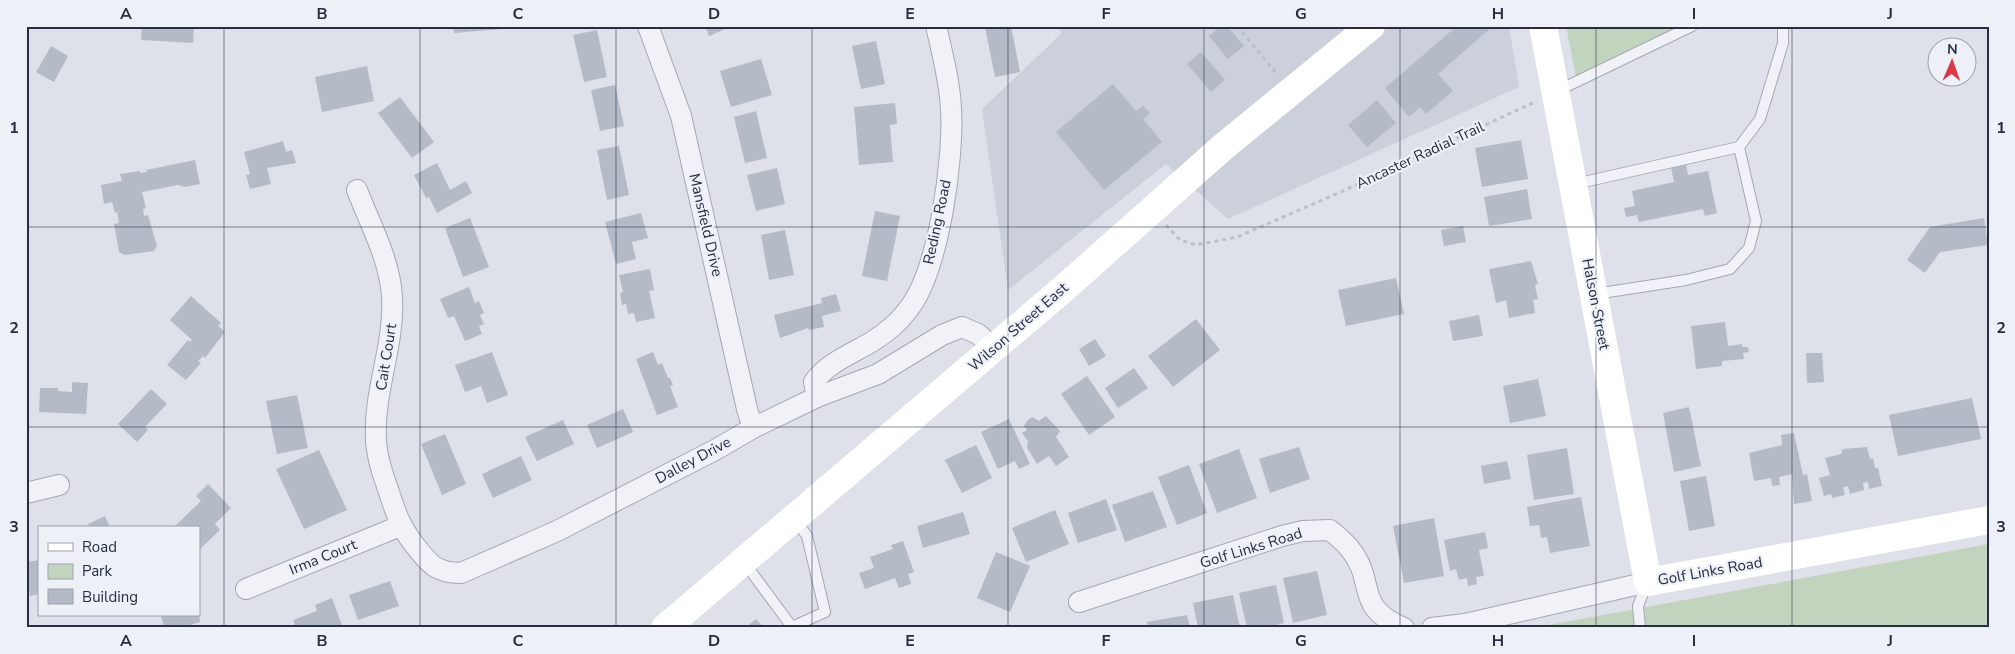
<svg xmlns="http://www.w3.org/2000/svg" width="2015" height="654" viewBox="0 0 2015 654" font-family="'Nunito Sans',sans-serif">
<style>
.built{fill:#cbd0db}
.green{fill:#c2d3be}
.building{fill:#b4bac6}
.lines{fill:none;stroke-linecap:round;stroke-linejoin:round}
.lane-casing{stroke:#a3a8b3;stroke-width:12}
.street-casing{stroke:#a3a8b3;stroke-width:22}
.path{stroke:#bcbfc7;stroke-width:3;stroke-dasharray:4 4;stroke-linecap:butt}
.lane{stroke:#f1f2f7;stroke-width:10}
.street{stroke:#f1f2f7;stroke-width:20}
.secondary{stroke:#fff;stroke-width:28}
.grid{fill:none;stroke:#262e40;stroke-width:1;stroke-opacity:0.55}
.labels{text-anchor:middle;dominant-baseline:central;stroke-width:4.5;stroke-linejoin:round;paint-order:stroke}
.street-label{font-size:15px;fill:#262e40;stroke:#edf0f6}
.neatline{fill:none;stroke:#262e40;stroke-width:2}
.grid-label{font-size:16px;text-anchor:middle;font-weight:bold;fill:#262e40}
</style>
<rect width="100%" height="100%" fill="#dee1e9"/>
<path class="built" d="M1060,26H1509L1519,87L1228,219L1166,164L1008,290L982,109L1061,34Z"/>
<path class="green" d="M1566,26H1679L1576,77Z
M1989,544V628H1532Z"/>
<path class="building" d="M142,26H194L193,43L141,40Z
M453,26H502V29L454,33Z
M705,26H732L709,36Z
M1011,26L1020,72L995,77L985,27Z
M1221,26H1227L1244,46L1228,59L1209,36Z
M1457,26H1493L1438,74L1453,91L1426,114L1420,107L1409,117L1385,88Z
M597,30L607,77L584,82L573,35Z
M876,41L885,84L861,89L852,46Z
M51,46L68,56L54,82L36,72Z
M1201,52L1225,80L1211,92L1187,64Z
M761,59L772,95L731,107L720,71Z
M367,66L374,101L322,112L315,77Z
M1113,84L1136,111L1143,106L1150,113L1143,119L1162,142L1104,190L1056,132Z
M615,85L624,126L600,131L591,90Z
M400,97L434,142L412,158L378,113Z
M1377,100L1396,123L1367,147L1348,125Z
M895,103L897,124L890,125L893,162L859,165L854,107Z
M756,111L767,158L745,163L734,117Z
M1521,140L1528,179L1482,187L1475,148Z
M283,141L286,152L292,150L296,163L267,168L271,184L250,189L246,175L250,174L244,152Z
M619,146L629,195L607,200L597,150Z
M195,160L200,184L185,187L178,185L142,192L146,208L143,209L144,216L148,215L157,246L154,251L125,255L119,252L114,224L119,223L117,212L115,213L112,202L104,204L101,185L122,181L120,174L140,171V173L147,172L146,170Z
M437,163L450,190L466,181L472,193L437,213L429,197L426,198L414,175Z
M1686,165L1688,175L1708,171L1717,213L1705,216L1703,209L1639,222L1637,215L1626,217L1624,208L1635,206L1632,191L1674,182L1671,168Z
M777,168L785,204L756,211L747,175Z
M1527,189L1532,219L1489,226L1484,197Z
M875,211L900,216L887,281L862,276Z
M641,213L648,238L632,242L636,259L616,264L605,222Z
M470,218L489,267L463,277L445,228Z
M1984,218L1988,245L1940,252L1925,273L1907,260L1930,227Z
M1463,226L1466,242L1444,246L1441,230Z
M785,230L794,275L769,280L761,235Z
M1531,261L1538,284L1535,285L1538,299L1533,300L1535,313L1509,318L1506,300L1496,303L1489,269Z
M650,269L654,290L649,291L655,318L636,322L634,313L628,314L626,304L622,305L620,293L623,292L619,275Z
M1396,278L1404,314L1346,326L1338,290Z
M469,287L475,303L479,301L484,313L480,315L484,324L479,326L482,334L465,341L454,316L448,318L440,299Z
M836,294L841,311L822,316L824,327L809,330L808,328L780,338L774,315L822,303L821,298Z
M191,296L221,323L218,326L225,332L205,358L203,356L198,361L201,363L186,380L167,365L188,340L190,342L192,340L170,320Z
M1479,315L1483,336L1453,341L1449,321Z
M1196,319L1220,350L1173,387L1148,356Z
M1725,322L1728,346L1742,344V347H1748L1749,352L1743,353L1744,359L1722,361V366L1696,369L1691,326Z
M1095,339L1106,356L1089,366L1079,349Z
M492,352L508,395L487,403L481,386L465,392L455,365Z
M653,352L658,365L662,363L668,378H670L673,385L670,386L678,407L657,415L636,359Z
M1806,353H1822L1824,382L1807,383Z
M1134,368L1148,388L1118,408L1105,388Z
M1087,376L1115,417L1089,435L1061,394Z
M1538,379L1546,416L1510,423L1503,386Z
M72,382L88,383L86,414L39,412L40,388H58V391L72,392Z
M151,389L167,404L145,427L148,430L137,442L118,424Z
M297,395L308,448L277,454L266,401Z
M1972,398L1981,439L1898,456L1889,415Z
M1689,407L1701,466L1674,472L1663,413Z
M623,409L633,432L597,448L587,425Z
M1046,416L1060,431L1056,437L1069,457L1056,466L1049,456L1037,464L1027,448L1028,441L1022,433L1027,430L1024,426L1027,421L1032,417L1039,421Z
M1009,419L1030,464L1019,469L1015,461L998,469L981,432Z
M563,420L574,444L537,461L525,437Z
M1794,433L1803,475L1807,474L1812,501L1794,504L1792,474L1779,477L1780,485L1772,486L1771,478L1754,481L1749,453L1782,445L1781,435Z
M445,434L466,484L442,495L421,444Z
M976,445L992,478L962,493L945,460Z
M1299,447L1310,479L1270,493L1259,459Z
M1867,447L1870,459L1873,458L1875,468H1878L1882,486L1869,489L1868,482L1863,483L1864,490L1850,494L1848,486L1843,487L1845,495L1832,498L1831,494L1824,496L1819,478L1830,475L1825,458L1841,454L1843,449Z
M1567,448L1574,494L1534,500L1527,455Z
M1239,449L1257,498L1217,513L1199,464Z
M319,450L347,510L304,529L276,469Z
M521,456L532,480L493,498L482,474Z
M1507,461L1511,479L1484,484L1481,466Z
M1189,465L1207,513L1177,525L1158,477Z
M1706,476L1715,526L1689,531L1680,481Z
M208,484L231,508L215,524L220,530L199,550V528H173L201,501L196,496Z
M1153,491L1167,527L1125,542L1112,505Z
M1581,497L1590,546L1550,553L1547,537L1541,538L1539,525L1530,526L1527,507Z
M1106,499L1117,530L1078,543L1068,513Z
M1055,510L1069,544L1026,562L1012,528Z
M963,512L970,534L923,548L917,526Z
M105,516L110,528H90L88,524Z
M1434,518L1444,576L1404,583L1393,526Z
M1485,532L1488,548L1479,550L1484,576L1476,577L1477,584L1468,586L1467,578L1459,580L1456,569L1450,571L1444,540Z
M903,541L914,572L908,574L911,584L899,588L895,578L865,589L859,573L874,568L870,557L893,549L891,545Z
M996,552L1030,566L1010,612L977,598Z
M39,560V594L30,596L28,585H26V562Z
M1317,571L1327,615L1293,623L1283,578Z
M390,581L399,606L358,620L349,595Z
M1276,585L1284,623L1265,628H1247L1239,593Z
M1233,595L1240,628H1198L1193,603Z
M332,598L343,628H296L293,620L317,611L315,605Z
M161,615H199L200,622L190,625L191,628H164Z
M1187,615L1190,628H1148L1147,622Z
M756,619L764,628H745Z"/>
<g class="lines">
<defs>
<path id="lane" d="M1557,91L1692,26
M1739,147L1760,119L1783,43V26
M1575,184L1739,147L1756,221L1749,248L1730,269L1686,280L1595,294
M744,562L792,627L825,612L807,536L795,519
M1640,628L1638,606L1647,583"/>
<path id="street" d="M648,26L681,116L747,409L753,428
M357,190C370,224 390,260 392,297C395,345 373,392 376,440C377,458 383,475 389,492C395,511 400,526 413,543C428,562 434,573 461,573L557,531L715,450L753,428L817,397L878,374L942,335L962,327L978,334L994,348
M817,397L814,382C828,362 852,354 873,341C884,334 899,322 907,311C939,273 954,158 951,109C950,82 942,52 936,26
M26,493L59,485
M246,589L400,526
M1079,602L1282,536L1303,531L1330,530C1337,536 1345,542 1350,549C1377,582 1353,607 1404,628
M1432,628L1465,624L1648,582"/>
</defs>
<use href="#lane" class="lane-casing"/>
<use href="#street" class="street-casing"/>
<path class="path" d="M1237,26L1278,75
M1166,225L1180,240L1196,245L1237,237L1336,194L1537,101"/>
<use href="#lane" class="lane"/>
<use href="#street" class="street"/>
<path class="secondary" d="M1543,26L1648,582L1989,520
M665,628L1062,290L1223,147L1371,26"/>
</g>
<path class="grid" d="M224,26V628M420,26V628M616,26V628M812,26V628M1008,26V628M1204,26V628M1400,26V628M1596,26V628M1792,26V628M26,227H1989M26,427H1989"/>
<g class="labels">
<g class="street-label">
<text transform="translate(1420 155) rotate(-25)">Ancaster Radial Trail</text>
<text transform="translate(937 222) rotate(-78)">Reding Road</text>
<text transform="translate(706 225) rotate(77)">Mansfield Drive</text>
<text transform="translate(1596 304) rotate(79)">Halson Street</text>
<text transform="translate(1018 327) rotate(-41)">Wilson Street East</text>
<text transform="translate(386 357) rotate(-81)">Cait Court</text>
<text transform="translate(693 460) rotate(-28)">Dalley Drive</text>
<text transform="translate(1251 548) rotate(-17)">Golf Links Road</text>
<text transform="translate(323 557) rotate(-22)">Irma Court</text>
<text transform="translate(1710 571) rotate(-10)">Golf Links Road</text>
</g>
</g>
<rect width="2015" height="654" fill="none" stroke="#edf0f6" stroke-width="55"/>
<rect x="38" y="526" width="162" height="90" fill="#edf0f6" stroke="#9da2ad"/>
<rect x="48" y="543" width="25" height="8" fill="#ffffff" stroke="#9da2ad"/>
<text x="82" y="552" font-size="15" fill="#262e40">Road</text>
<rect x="48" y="564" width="25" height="15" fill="#c2d3be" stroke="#9da2ad"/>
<text x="82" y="576" font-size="15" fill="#262e40">Park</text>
<rect x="48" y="589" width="25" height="15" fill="#b4bac6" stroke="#9da2ad"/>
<text x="82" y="602" font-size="15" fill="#262e40">Building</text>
<g transform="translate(1952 62) rotate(2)"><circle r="24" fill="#edf0f6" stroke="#9da2ad"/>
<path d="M0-4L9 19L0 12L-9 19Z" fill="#d83848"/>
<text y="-8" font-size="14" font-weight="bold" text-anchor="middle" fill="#262e40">N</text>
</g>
<rect x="28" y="28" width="1960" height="598" class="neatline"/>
<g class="grid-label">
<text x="126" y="19">A</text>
<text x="322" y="19">B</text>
<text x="518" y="19">C</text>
<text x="714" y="19">D</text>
<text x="910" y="19">E</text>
<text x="1106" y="19">F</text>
<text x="1301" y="19">G</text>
<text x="1498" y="19">H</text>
<text x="1694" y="19">I</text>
<text x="1890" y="19">J</text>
<text x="14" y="133">1</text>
<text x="2001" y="133">1</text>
<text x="14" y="333">2</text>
<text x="2001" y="333">2</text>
<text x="14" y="532">3</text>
<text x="2001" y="532">3</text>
<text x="126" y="646">A</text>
<text x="322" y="646">B</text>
<text x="518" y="646">C</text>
<text x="714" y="646">D</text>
<text x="910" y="646">E</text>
<text x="1106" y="646">F</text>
<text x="1301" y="646">G</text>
<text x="1498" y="646">H</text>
<text x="1694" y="646">I</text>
<text x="1890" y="646">J</text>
</g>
</svg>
